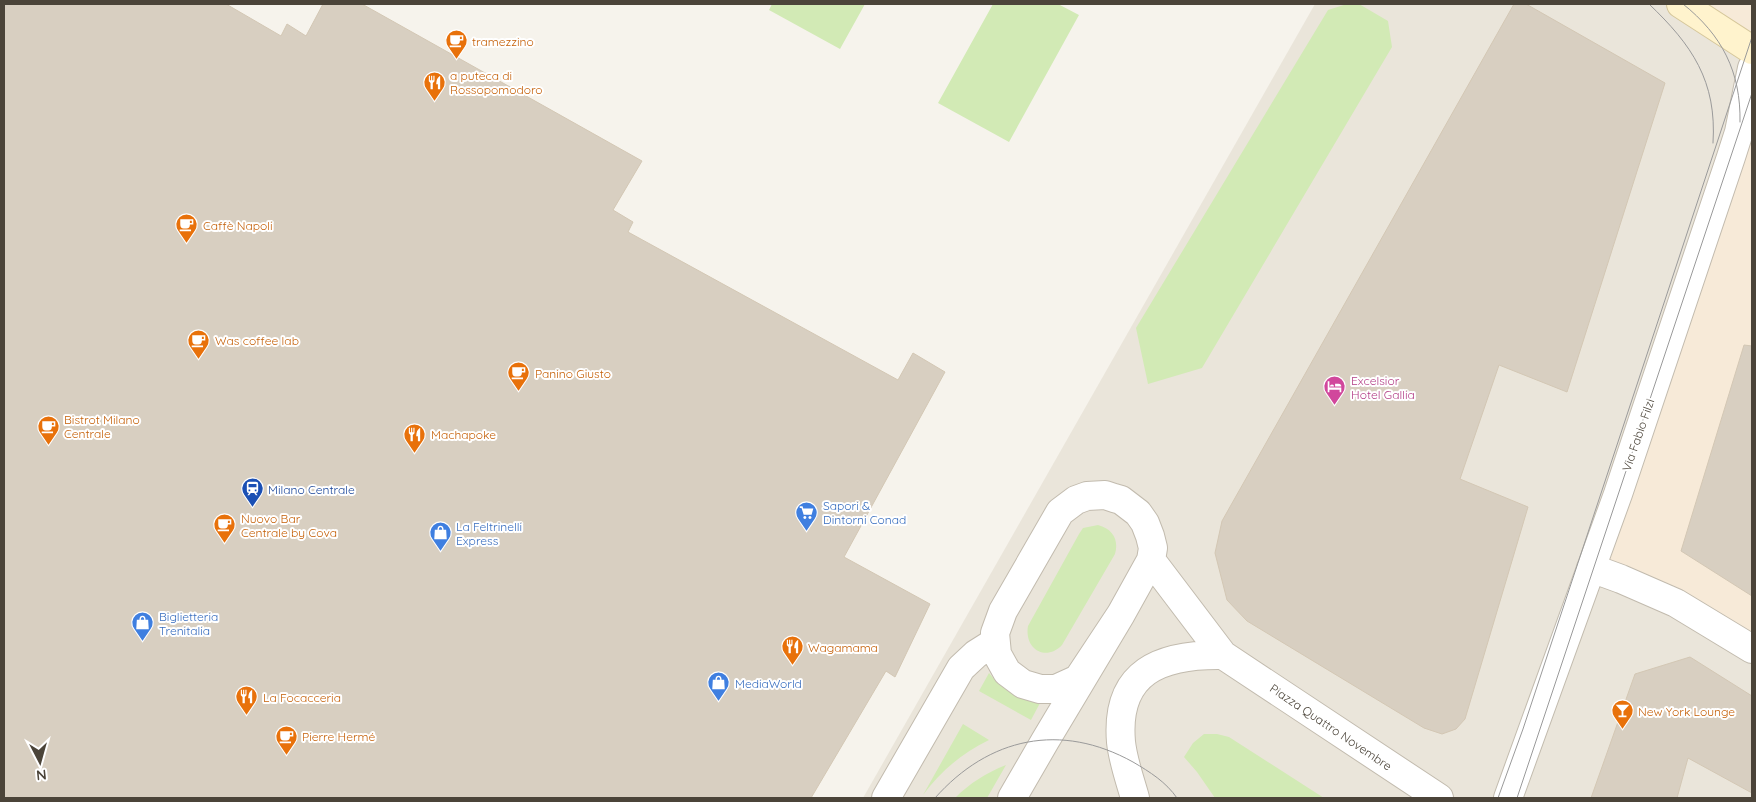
<svg xmlns="http://www.w3.org/2000/svg" width="1756" height="802" viewBox="0 0 1756 802" font-family="Quicksand,sans-serif">
<style>
.residential{fill:#eae5da}
.commercial{fill:#f7ead8}
.green{fill:#d2eab5}
.building{fill:#d8cfc1;stroke:#d3c7b4}
.lines{fill:none;stroke-linecap:round;stroke-linejoin:round}
.street-casing{stroke:#c2bbae;stroke-width:30}
.secondary-casing{stroke:#d6c79b;stroke-width:30}
.street{stroke:#fff;stroke-width:28}
.secondary{stroke:#fff3cd;stroke-width:28}
.tram{stroke:#9a9a9a;stroke-width:1}
.labels{text-anchor:middle;dominant-baseline:central;stroke-width:4;stroke-linejoin:round;paint-order:stroke}
.food-label{font-size:12px;fill:#c56008;stroke:#fff;text-anchor:start}
.hotel-label{font-size:12px;fill:#b23c85;stroke:#fff;text-anchor:start}
.street-label{font-size:12px;fill:#4b4439;stroke:#fff}
.transit-label{font-size:12px;fill:#164399;stroke:#fff;text-anchor:start}
.shop-label{font-size:12px;fill:#366cbe;stroke:#fff;text-anchor:start}
</style>
<rect width="100%" height="100%" fill="#f6f3ec"/>
<path class="residential" d="M1315,4H1665L1752,59V798H863Z"/>
<path class="commercial" d="M1689,4H1752V41Z
M1752,99V644L1598,566Z"/>
<path class="green" d="M772,4H865L840,49L769,10Z
M993,4H1058L1079,15L1009,142L938,103Z
M1347,4H1359L1388,21L1392,47L1202,368L1148,384L1136,328L1328,10Z
M1098,525C1113,529 1119,540 1115,554L1062,645C1046,662 1024,649 1028,626L1079,534L1083,528Z
M989,673C1002,690 1019,700 1040,703L1031,720L979,691Z
M963,724L989,740C962,753 941,771 923,795Z
M1204,734H1217L1229,737L1324,798H1215L1197,772L1184,757L1193,743Z
M1006,765L987,798H955C970,783 986,773 1006,765Z"/>
<path class="building" d="M4,4H226L281,36L287,24L306,36L323,4H362L642,161L613,210L633,222L628,232L898,380L913,353L945,372L844,557L930,604L895,677L886,671L811,798H4Z
M1514,4H1526L1665,83L1567,392L1499,365L1460,479L1528,507L1465,719L1456,729L1442,734L1424,728L1247,621L1227,600L1215,553L1222,521Z
M1744,345L1752,346V596L1681,551Z
M1690,657L1752,696V793L1688,758L1677,798H1591L1635,674Z"/>
<g class="lines">
<defs>
<path id="street" d="M1151,560L1223,655L1439,798
M1591,568L1621,579L1676,603L1752,649
M886,798L961,668L976,654L995,642
M1012,798L1045,741L1121,614L1151,560L1153,548L1150,536L1145,523L1138,513L1121,500L1114,498L1105,495L1087,496L1076,500L1060,512L1003,611L995,633L997,654L1007,672L1023,684L1040,689H1056L1078,679L1121,614
M1135,798C1130,780 1123,761 1121,742C1115,671 1161,654 1223,655
M1508,798L1618,494L1731,157L1739,132L1752,68"/>
<path id="secondary" d="M1681,4L1752,50"/>
</defs>
<use href="#street" class="street-casing"/>
<use href="#secondary" class="secondary-casing"/>
<use href="#street" class="street"/>
<use href="#secondary" class="secondary"/>
<path class="tram" d="M1649,4C1692,45 1717,81 1713,143
M1683,4C1722,35 1741,72 1740,122
M935,798C989,737 1061,722 1133,762C1150,772 1166,782 1177,798
M1498,798L1523,729L1752,37
M1517,798L1752,93"/>
</g>
<defs>
<symbol id="cafe-pin" viewBox="-11 -11 22 30"><path d="M0 17L-7.5 6A9.5 9.5 0 1 1 7.5 6Z" fill="#e8710a" stroke="#fff"/><path d="M-5.5-4.5H6V0H3Q3 3.5 0 3.5H-2.5Q-5.5 3.5-5.5 0ZM3-3.2v2h1.7v-2ZM-6 4.5H4V6H-6Z" fill="#fff"/></symbol>
<symbol id="restaurant-pin" viewBox="-11 -11 22 30"><path d="M0 17L-7.5 6A9.5 9.5 0 1 1 7.5 6Z" fill="#e8710a" stroke="#fff"/><path d="M-5-6h1v4h1v-4h1v4h1v-4h1v5L-1.5 .5V6h-2V.5L-5-1ZM5-6V6H3V1.5H1.5Q1.5-4 5-6Z" fill="#fff"/></symbol>
<symbol id="hotel-pin" viewBox="-11 -11 22 30"><path d="M0 17L-7.5 6A9.5 9.5 0 1 1 7.5 6Z" fill="#d1479c" stroke="#fff"/><path d="M-6-4.5h1.5V1H6V5H4.5V3h-9V5H-6ZM-4 0a1.8 1.8 0 1 1 3.6 0ZM.5 0V-2.5h3Q6-2.5 6 0Z" fill="#fff"/></symbol>
<symbol id="station-pin" viewBox="-11 -11 22 30"><path d="M0 17L-7.5 6A9.5 9.5 0 1 1 7.5 6Z" fill="#1a4fb4" stroke="#fff"/><path d="M-3-6H3Q5-6 5-4V2Q5 4 3 4L4.5 6H3L1.5 4h-3L-3 6H-4.5L-3 4Q-5 4-5 2V-4Q-5-6-3-6ZM-3.5-4v3h7v-3ZM-3.5 1v1.5H-2V1ZM2 1v1.5H3.5V1Z" fill="#fff"/></symbol>
<symbol id="supermarket-pin" viewBox="-11 -11 22 30"><path d="M0 17L-7.5 6A9.5 9.5 0 1 1 7.5 6Z" fill="#3f7fe0" stroke="#fff"/><path d="M-6-5.5h2.5l.6 2H6L4.5 2H-2.5L-4.4-4H-6ZM-1.5 3.2a1.3 1.3 0 1 0 .1 0ZM3 3.2a1.3 1.3 0 1 0 .1 0Z" fill="#fff"/></symbol>
<symbol id="shop-pin" viewBox="-11 -11 22 30"><path d="M0 17L-7.5 6A9.5 9.5 0 1 1 7.5 6Z" fill="#3f7fe0" stroke="#fff"/><path d="M-5-2.5h2.3a2.7 3.5 0 0 1 5.4 0H5L5.5 6h-11ZM-1.5-2.5h3a1.5 2.3 0 0 0-3 0Z" fill="#fff"/></symbol>
<symbol id="bar-pin" viewBox="-11 -11 22 30"><path d="M0 17L-7.5 6A9.5 9.5 0 1 1 7.5 6Z" fill="#e8710a" stroke="#fff"/><path d="M-6-5H6L.8 .8V4.5H3.5V6h-7V4.5H-.8V.8Z" fill="#fff"/></symbol>
</defs>
<g fill-rule="evenodd">
<use href="#cafe-pin" x="444" y="28" width="25" height="34"/>
<use href="#restaurant-pin" x="422" y="70" width="25" height="34"/>
<use href="#cafe-pin" x="174" y="212" width="25" height="34"/>
<use href="#cafe-pin" x="186" y="328" width="25" height="34"/>
<use href="#cafe-pin" x="506" y="360" width="25" height="34"/>
<use href="#hotel-pin" x="1322" y="374" width="25" height="34"/>
<use href="#cafe-pin" x="36" y="414" width="25" height="34"/>
<use href="#restaurant-pin" x="402" y="422" width="25" height="34"/>
<use href="#station-pin" x="240" y="476" width="25" height="34"/>
<use href="#supermarket-pin" x="794" y="500" width="25" height="34"/>
<use href="#cafe-pin" x="212" y="512" width="25" height="34"/>
<use href="#shop-pin" x="428" y="520" width="25" height="34"/>
<use href="#shop-pin" x="130" y="610" width="25" height="34"/>
<use href="#restaurant-pin" x="780" y="634" width="25" height="34"/>
<use href="#shop-pin" x="706" y="670" width="25" height="34"/>
<use href="#restaurant-pin" x="234" y="684" width="25" height="34"/>
<use href="#bar-pin" x="1610" y="698" width="25" height="34"/>
<use href="#cafe-pin" x="274" y="724" width="25" height="34"/>
</g>
<g class="labels">
<g class="food-label">
<text x="472" y="41">tramezzino</text>
<text x="450" y="75">a puteca di<tspan x="450" dy="14">Rossopomodoro</tspan></text>
<text x="203" y="225">Caffè Napoli</text>
<text x="215" y="340">Was coffee lab</text>
<text x="535" y="373">Panino Giusto</text>
<text x="64" y="419">Bistrot Milano<tspan x="64" dy="14">Centrale</tspan></text>
<text x="431" y="434">Machapoke</text>
<text x="241" y="518">Nuovo Bar<tspan x="241" dy="14">Centrale by Cova</tspan></text>
<text x="808" y="647">Wagamama</text>
<text x="263" y="697">La Focacceria</text>
<text x="1638" y="711">New York Lounge</text>
<text x="302" y="736">Pierre Hermé</text>
</g>
<g class="hotel-label">
<text x="1351" y="380">Excelsior<tspan x="1351" dy="14">Hotel Gallia</tspan></text>
</g>
<g class="street-label">
<text transform="translate(1638 435) rotate(-71)">Via Fabio Filzi</text>
<text transform="translate(1331 727) rotate(34)">Piazza Quattro Novembre</text>
</g>
<g class="transit-label">
<text x="268" y="489">Milano Centrale</text>
</g>
<g class="shop-label">
<text x="823" y="505">Sapori &amp;<tspan x="823" dy="14">Dintorni Conad</tspan></text>
<text x="456" y="526">La Feltrinelli<tspan x="456" dy="14">Express</tspan></text>
<text x="159" y="616">Biglietteria<tspan x="159" dy="14">Trenitalia</tspan></text>
<text x="735" y="683">MediaWorld</text>
</g>
</g>
<rect width="1756" height="802" fill="none" stroke="#4b4439" stroke-width="10"/>
<g transform="translate(40 762) rotate(174)" stroke="#ffffff" stroke-width="4" paint-order="stroke">
<path d="M0-4L9 19L0 12L-9 19Z" fill="#4b4439"/>
<text y="-8" font-size="14" font-weight="bold" text-anchor="middle" fill="#4b4439">N</text>
</g>
</svg>
